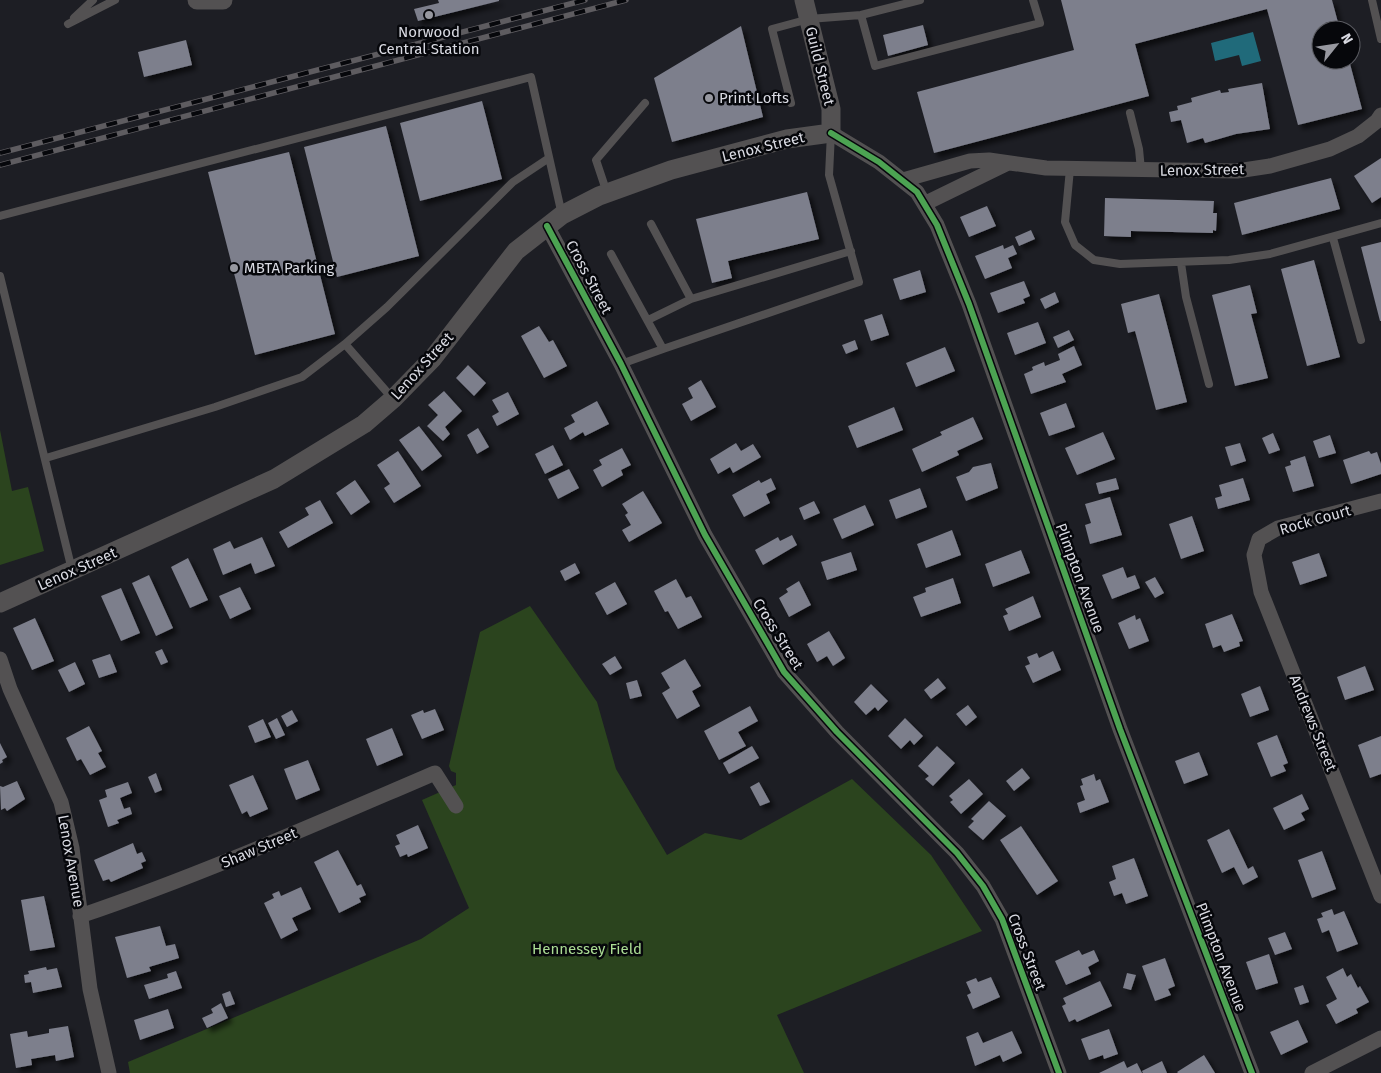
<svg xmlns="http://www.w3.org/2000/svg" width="1381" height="1073" viewBox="0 0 1381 1073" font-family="'Fira Sans',sans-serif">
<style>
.forest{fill:#2b441e}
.water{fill:#206a7a}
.building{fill:#7d7f8c;filter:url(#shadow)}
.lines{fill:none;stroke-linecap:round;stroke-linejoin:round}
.service{stroke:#535152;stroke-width:8}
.minor{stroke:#535152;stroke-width:15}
.tertiary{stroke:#535152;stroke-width:19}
.rail-casing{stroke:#5e5c60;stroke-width:5.5}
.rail{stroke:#06070b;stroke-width:4;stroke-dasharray:11;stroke-linecap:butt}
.cycleway-casing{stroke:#06070b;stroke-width:9}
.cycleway{stroke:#4ca352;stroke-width:6}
.poi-dot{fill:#9798a0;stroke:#06070b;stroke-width:2}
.labels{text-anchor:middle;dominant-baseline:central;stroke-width:5;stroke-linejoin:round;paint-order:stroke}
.poi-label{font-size:15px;fill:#d9dae2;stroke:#06070b;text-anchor:start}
.street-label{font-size:15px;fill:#d9dae2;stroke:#06070b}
.park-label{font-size:15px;fill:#abdc94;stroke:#06070b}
</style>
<defs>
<filter id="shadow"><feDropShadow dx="4.5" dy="4.5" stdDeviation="2.5" flood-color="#0009"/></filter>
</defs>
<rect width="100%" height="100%" fill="#1d1e24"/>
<path class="forest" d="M0,430L12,491L28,487L44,551L0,565Z
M530,606L597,702L616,769L667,855L705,833L741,840L852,779L931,855L982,931L777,1015L804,1073H130L128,1062L421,939L469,908L422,800L456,785V773L451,771L449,766L480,632Z"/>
<path class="water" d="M1253,32L1261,61L1242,66L1239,55L1215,61L1211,43Z"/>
<path class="building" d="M438,0H499V1L418,21L414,9L439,3Z
M1061,0H1332L1340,30H1321V60H1349L1362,109L1298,125L1267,9L1135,44L1149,96L934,153L917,92L1074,50Z
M923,25L928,45L888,56L883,35Z
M741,26L763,117L672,142L654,78Z
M186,40L192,65L144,77L138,52Z
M1262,83L1270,129L1236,134L1205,143L1203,138L1187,143L1181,120L1171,122L1169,112L1178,110L1177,106L1192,102L1191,98L1220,90L1221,93L1229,92L1228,89Z
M482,101L502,179L420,201L400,123Z
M386,126L419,256L337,277L304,147Z
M289,152L335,334L255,355L208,172Z
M1381,158V197L1372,203L1354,176Z
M1331,178L1340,209L1242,235L1234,203Z
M807,192L819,239L728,261L732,278L712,283L696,219Z
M1105,198L1214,201L1213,213H1217L1216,231L1213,230V233L1131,231V237L1104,236Z
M987,206L996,226L969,237L960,217Z
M1031,230L1035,239L1019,246L1015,237Z
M1381,242V321H1380L1361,247Z
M1003,245L1004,249L1013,245L1017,254L1008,258L1012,268L985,279L975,256Z
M1314,260L1340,357L1307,366L1281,269Z
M920,270L926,292L900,300L893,279Z
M1024,281L1030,296L1023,299L1025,303L998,313L990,293Z
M1250,285L1257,313L1251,314L1268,378L1235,386L1212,295Z
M1055,292L1059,302L1045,309L1040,299Z
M1159,294L1187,402L1156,410L1135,331L1128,333L1121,304Z
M882,314L889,335L871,341L864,320Z
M1038,322L1046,343L1015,355L1007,333Z
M539,326L549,342L553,340L567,366L544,378L521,336Z
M1069,330L1074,340L1058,348L1053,337Z
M855,340L858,349L846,354L842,345Z
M1074,346L1082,365L1062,374L1066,382L1031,394L1024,374L1033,370L1032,367L1044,362L1045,366L1060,360L1058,354Z
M945,347L955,371L916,387L906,363Z
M468,365L486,383L474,396L456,378Z
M701,380L716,407L691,421L682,404L693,398L688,388Z
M444,391L462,411L445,427L450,434L443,441L427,426L438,415L428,405Z
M508,392L519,414L497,426L492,416L499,412L492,400Z
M597,401L609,424L585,436L583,432L570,440L564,428L575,422L571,415Z
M1066,403L1075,427L1049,436L1040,413Z
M894,407L903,430L857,448L848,426Z
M973,417L983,439L957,451L959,455L922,472L912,449L942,435L940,432Z
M419,426L442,456L422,471L399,440Z
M478,428L489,447L477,454L467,435Z
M1103,432L1115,459L1077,475L1065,448Z
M1273,433L1280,450L1269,454L1262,438Z
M1330,435L1336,453L1319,458L1313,441Z
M736,443L741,451L753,444L761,457L733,473L730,467L718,474L710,459Z
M1240,443L1246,461L1231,466L1225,447Z
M553,445L563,465L545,474L535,454Z
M622,448L631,465L621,470L623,475L602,487L593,470L602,465L599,460Z
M398,451L421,486L394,503L384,488L390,484L377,465Z
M1369,451L1371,454L1377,452L1381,464V474L1351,484L1343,460Z
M1305,456L1314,486L1293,492L1285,467L1291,465L1290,461Z
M991,463L998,488L966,501L956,477L969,472L973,467Z
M569,469L579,488L558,499L548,479Z
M771,478L776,489L766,494L770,503L744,517L732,495L759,480L761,483Z
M1116,478L1119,489L1099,494L1096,483Z
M1243,478L1250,500L1218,509L1215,498L1222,496L1219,485Z
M355,480L370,502L351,515L336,493Z
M920,488L927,507L896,519L889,500Z
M643,491L662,523L629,542L622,530L631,525L625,515L628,513L622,504Z
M1110,497L1122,535L1090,544L1085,525L1091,523L1085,504Z
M320,500L333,523L288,548L279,532L309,515L305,508Z
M814,501L820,513L804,520L799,508Z
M865,505L874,525L842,539L833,519Z
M1192,516L1204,551L1181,559L1169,524Z
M952,530L961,555L926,568L917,544Z
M792,535L797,545L763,565L755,550L778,537L780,541Z
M262,537L275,566L255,574L251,563L223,575L213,549L230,541L234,549Z
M1021,550L1030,573L993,587L985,564Z
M851,552L857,570L827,580L821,562Z
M1319,553L1327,576L1300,585L1292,562Z
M188,558L208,600L190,608L171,567Z
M575,563L580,573L565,581L560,571Z
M1123,567L1127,578L1135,575L1140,588L1112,599L1102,575Z
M149,575L173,628L156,636L132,583Z
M1155,577L1164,593L1155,598L1145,582Z
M953,578L961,603L921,617L913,597L926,592L925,588Z
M676,579L686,598L691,596L702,617L678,629L668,611L665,612L654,591Z
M799,581L811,605L789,617L779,598L788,592L786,589Z
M615,582L627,604L607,615L595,593Z
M240,587L251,609L230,619L219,596Z
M121,588L140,633L121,641L101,596Z
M1033,596L1041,617L1009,631L1003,616L1008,614L1005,609Z
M1232,614L1243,641L1239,642L1240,646L1224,652L1221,645L1213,648L1205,624Z
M1135,615L1136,620L1140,618L1149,641L1129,649L1118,623Z
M35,618L54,661L32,670L13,628Z
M829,631L845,658L833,666L827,656L817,662L807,644Z
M162,649L168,662L161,665L155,652Z
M1053,651L1061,670L1033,683L1025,666L1030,664L1027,657L1037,653L1039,658Z
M110,654L117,672L99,678L92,660Z
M615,656L622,668L610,675L602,664Z
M685,659L701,686L692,691L700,706L677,719L662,693L670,688L661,673Z
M75,662L85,684L69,692L58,670Z
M1365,666L1374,690L1345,700L1337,677Z
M938,678L946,688L931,699L924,690Z
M637,680L642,696L630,699L626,683Z
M871,684L888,701L878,711L875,707L866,715L854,702Z
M1260,686L1269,710L1250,717L1241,694Z
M968,705L977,717L966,726L956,714Z
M750,706L758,721L738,732L746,746L719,760L704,731Z
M435,709L444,730L422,739L411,715L423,710L424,713Z
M292,710L298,721L287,727L281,716Z
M277,718L285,735L276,739L268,723Z
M905,718L923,736L914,745L910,740L901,749L888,736Z
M263,719L271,737L255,743L248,726Z
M89,726L102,751L98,753L106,767L90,775L81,759L77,761L66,738Z
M392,728L403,755L377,766L366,739Z
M1277,735L1288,763L1283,765L1286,771L1271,777L1257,743Z
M1381,736V774L1370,778L1358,745Z
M0,743L7,757L2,760L3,762L0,764Z
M752,746L759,758L729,774L723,763Z
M937,746L955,763L933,786L925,779L929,776L918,766Z
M1199,752L1208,775L1184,784L1175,761Z
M308,760L320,790L296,800L284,769Z
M1022,768L1030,778L1014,791L1006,781Z
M156,773L162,790L155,793L148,777Z
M1094,774L1096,781L1100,779L1109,802L1080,813L1077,803L1085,800L1080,786L1083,785L1081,779Z
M253,775L268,809L250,817L247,811L242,814L229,785Z
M969,779L983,794L961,814L950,802L953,800L949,796Z
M17,781L25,799L7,811L5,808L1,810L0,786L3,787Z
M128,782L132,793L120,798L124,809L130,807L132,814L117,820L119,823L108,827L99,800L107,797L105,790Z
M759,782L770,802L760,806L750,787Z
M1302,794L1309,809L1301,813L1305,820L1284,830L1273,808Z
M989,801L1006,816L983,840L968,827L974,821L971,819Z
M418,825L428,848L408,857L407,854L400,857L395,846L400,844L396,835Z
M1021,826L1058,881L1037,895L1000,840Z
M1229,829L1248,869L1253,866L1258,877L1243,885L1234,867L1222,873L1207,840Z
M133,843L137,854L142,852L146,861L141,863L143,868L111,882L109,879L103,881L94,860Z
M338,850L357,886L361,884L366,895L359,898L361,902L339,913L314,862Z
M1322,851L1336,889L1312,898L1298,860Z
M1134,858L1148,896L1126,904L1122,893L1114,896L1109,882L1116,879L1112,866Z
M301,887L311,909L292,918L298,930L281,939L264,903L274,898L272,894L279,891L281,896Z
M44,896L55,947L30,951L21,900Z
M1332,909L1334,915L1344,911L1358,944L1337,952L1329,930L1322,933L1317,919L1323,917L1321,913Z
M160,926L166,946L175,944L179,958L149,967L151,971L127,978L115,937Z
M1285,932L1292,949L1275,955L1268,938Z
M1079,950L1082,955L1094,950L1099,961L1088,967L1091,974L1066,985L1055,961Z
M1269,954L1278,983L1256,990L1246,962Z
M1165,958L1175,986L1168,989L1171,995L1155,1001L1142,966Z
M46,967L47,970L57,968L62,987L33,993L31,982L25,983L24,975L29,974L28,971Z
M1343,968L1347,977L1351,974L1358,988L1360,986L1369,1002L1356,1009L1358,1013L1336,1024L1326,1005L1337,999L1326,977Z
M176,971L182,988L149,999L144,985L168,978L167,974Z
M1127,973L1136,975L1131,990L1123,988Z
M991,977L1000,997L973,1009L967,995L971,993L966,982L976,978L978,982Z
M1100,981L1112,1006L1077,1022L1075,1019L1069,1022L1062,1006L1066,1004L1063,998Z
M1303,985L1309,1002L1300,1005L1294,988Z
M230,991L235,1004L226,1007L222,994Z
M221,1003L228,1018L207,1028L202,1018L213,1013L211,1009Z
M168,1009L174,1028L140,1040L134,1020Z
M1298,1020L1308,1042L1281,1055L1270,1032Z
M68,1026L74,1057L56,1061L55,1055L31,1059L32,1065L16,1068L10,1034L27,1031L28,1037L49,1033V1029Z
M1109,1029L1118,1054L1104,1059L1103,1055L1089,1060L1081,1039Z
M1012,1031L1022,1053L1003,1062L1000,1055L975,1066L966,1037L978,1032L983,1043Z
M1204,1055L1215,1073H1178L1177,1072Z
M1124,1061L1127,1068L1137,1063L1142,1073H1099Z
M1162,1061L1167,1073H1143L1142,1071Z"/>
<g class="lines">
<path class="service" d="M1372,0L1381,39
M861,15L875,66L1040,23L1033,0
M74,18L93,0
M68,24L115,0
M791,103L772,29L809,19L861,15L920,0
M1130,113L1139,149L1141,170
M1070,169L1065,222L1075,245L1094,260L1120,264L1229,260L1270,254L1381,223
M607,193L596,160L645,103
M0,216L531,77L562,215
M651,224L691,299
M1333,238L1361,340
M611,254L663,349L859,282L829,175L831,133
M1181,263L1186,297L1209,384
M0,276L72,570
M648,320L691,299L851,251
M345,344L387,307L513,182L549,158
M621,364L663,349
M46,458L215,407L302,377L345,344L393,399"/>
<path class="minor" d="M831,133L879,162L917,192L937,225L969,304L1120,729L1252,1073
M903,180L970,161L989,160L1046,168L1237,171L1270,166L1330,149L1358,136L1377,121L1381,115
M926,203L1008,163
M547,226L621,364L705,535L784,672L837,732L957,853L983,886L1002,919L1059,1073
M1381,501L1278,528L1259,539L1254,555L1261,592L1381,896
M0,659L10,689L61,802L72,848L90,989L109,1073
M80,916C201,875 318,823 435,773L456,806
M1312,1073L1381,1038"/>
<path class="tertiary" d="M197,0H223
M0,603L274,479L364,424L393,399L433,358L516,251L562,215L599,196L671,170L787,139L831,133V109L804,0"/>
<defs>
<path id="rail" d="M0,153L585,0
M0,165L626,0"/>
</defs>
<use href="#rail" class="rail-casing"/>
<use href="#rail" class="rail"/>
<defs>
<path id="cycleway" d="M831,133L879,162L917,192L937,225L969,304L1120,729L1252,1073
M547,226L621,364L705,535L784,672L837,732L957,853L983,886L1002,919L1059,1073"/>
</defs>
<use href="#cycleway" class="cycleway-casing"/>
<use href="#cycleway" class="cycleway"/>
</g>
<g class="poi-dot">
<circle cx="429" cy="15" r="5"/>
<circle cx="709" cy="98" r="5"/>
<circle cx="234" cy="268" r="5"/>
</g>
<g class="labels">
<g class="poi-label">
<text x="429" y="32" text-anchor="middle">Norwood<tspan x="429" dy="17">Central Station</tspan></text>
<text x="719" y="98">Print Lofts</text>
<text x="244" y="268">MBTA Parking</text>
</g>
<g class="street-label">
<text transform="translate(820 66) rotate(76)">Guild Street</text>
<text transform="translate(763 147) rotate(-14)">Lenox Street</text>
<text transform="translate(1202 170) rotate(-1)">Lenox Street</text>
<text transform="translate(589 277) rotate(62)">Cross Street</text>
<text transform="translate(422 366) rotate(-48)">Lenox Street</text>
<text transform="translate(1315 520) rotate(-16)">Rock Court</text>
<text transform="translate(77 569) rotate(-24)">Lenox Street</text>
<text transform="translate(1080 578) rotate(70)">Plimpton Avenue</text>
<text transform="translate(778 634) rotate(58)">Cross Street</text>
<text transform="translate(1313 723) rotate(68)">Andrews Street</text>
<text transform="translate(259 848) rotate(-23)">Shaw Street</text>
<text transform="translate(71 861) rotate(80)">Lenox Avenue</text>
<text transform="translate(1027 952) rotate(69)">Cross Street</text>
<text transform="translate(1221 957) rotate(69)">Plimpton Avenue</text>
</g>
<g class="park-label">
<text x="587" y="949">Hennessey Field</text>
</g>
</g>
<g transform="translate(1336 45) rotate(60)"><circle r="24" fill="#06070b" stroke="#5a5b61"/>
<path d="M0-4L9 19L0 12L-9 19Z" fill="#9798a0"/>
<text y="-8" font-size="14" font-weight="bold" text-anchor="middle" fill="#d9dae2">N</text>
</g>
</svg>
